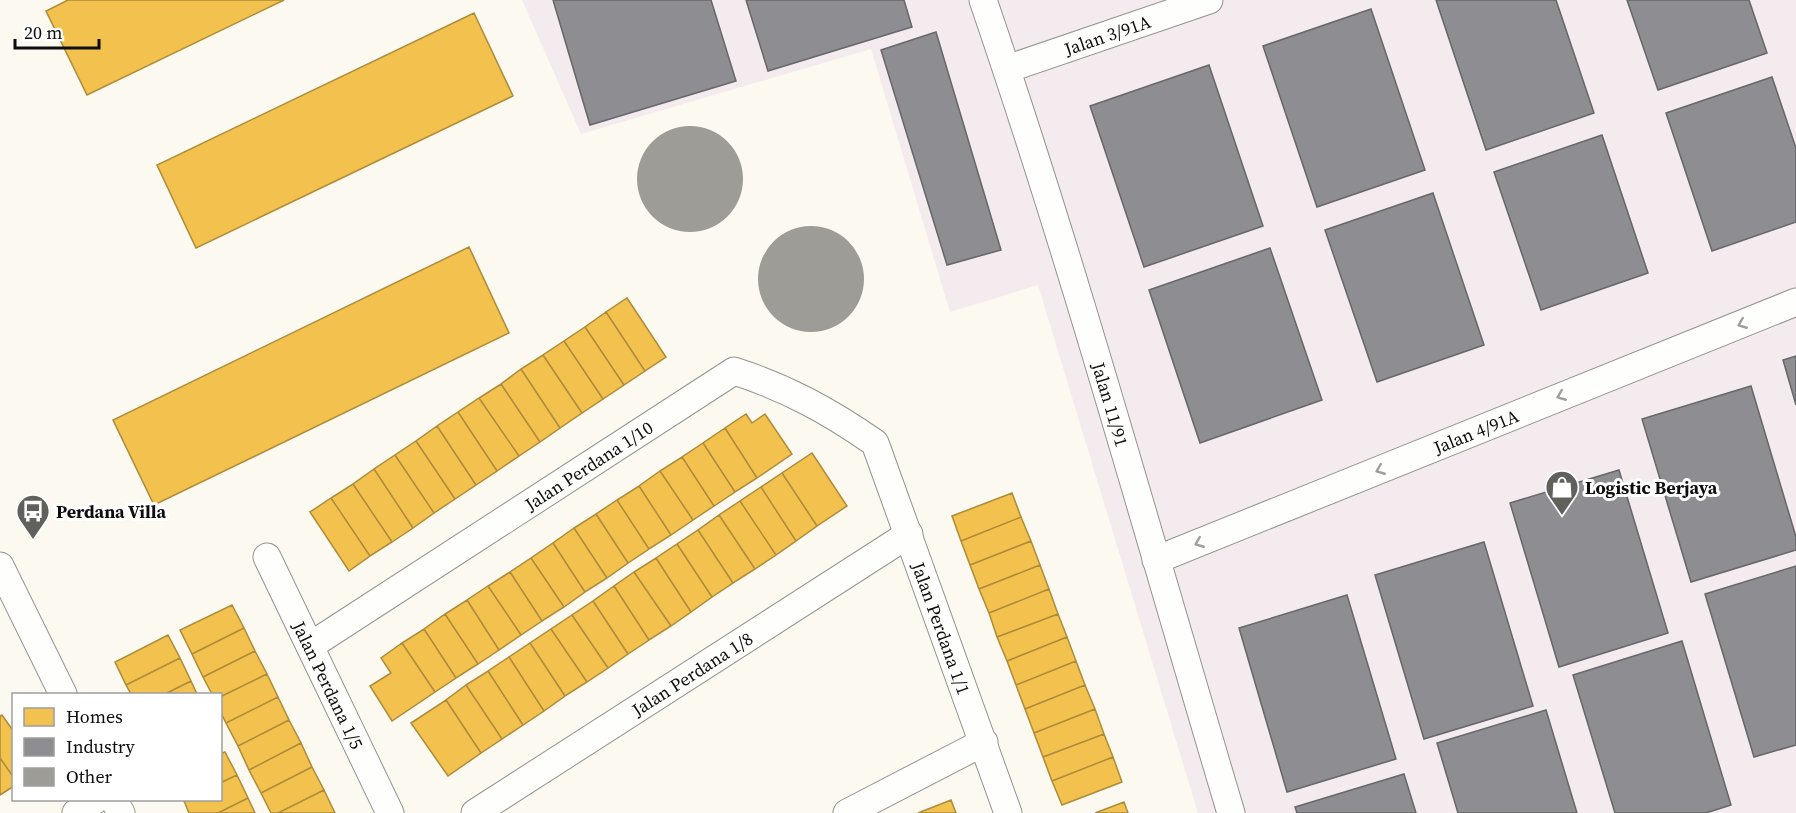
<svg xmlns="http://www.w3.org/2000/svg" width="1796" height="813" viewBox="0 0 1796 813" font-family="'Source Serif 4',serif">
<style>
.industrial{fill:#f3ebee}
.homes{fill:#f2c14e;stroke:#ad8b3a;stroke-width:1.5}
.industry{fill:#8d8d92;stroke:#67676a;stroke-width:1.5}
.building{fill:#9e9c96}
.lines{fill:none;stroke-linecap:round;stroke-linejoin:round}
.street-casing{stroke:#94938f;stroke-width:29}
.street{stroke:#fefefd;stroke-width:27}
.oneway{stroke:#9e9e9d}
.labels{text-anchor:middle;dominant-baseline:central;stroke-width:6;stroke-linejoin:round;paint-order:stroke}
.street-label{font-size:18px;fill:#0d0d0d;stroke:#fff}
.poi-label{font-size:18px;font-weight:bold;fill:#0d0d0d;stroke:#fff;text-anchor:start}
</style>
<rect width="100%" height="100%" fill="#fbf9f0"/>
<path class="industrial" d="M522,0H1796V813H1198L1038,285L950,312L871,49L581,134Z"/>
<path class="homes" d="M68,0H284L87,95L46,11Z
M474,13L513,96L196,248L157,165Z
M469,247L509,333L154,505L113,420Z
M627,298L666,357L645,371L606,312Z
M606,312L645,371L624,385L585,327Z
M585,327L624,385L603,399L564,341Z
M564,341L603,399L582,413L543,355Z
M543,355L582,413L560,428L521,369Z
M521,369L560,428L540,442L501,384Z
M501,384L540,442L519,456L479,398Z
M479,398L519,456L497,471L458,412Z
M458,412L497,471L476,485L437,426Z
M746,414L752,423L765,414L792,454L757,478L725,428Z
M437,426L476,485L455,499L416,441Z
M725,428L757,478L735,492L703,443Z
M416,441L455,499L434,513L395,455Z
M703,443L735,492L714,506L682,457Z
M812,453L847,506L817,526L782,473Z
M395,455L434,513L413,528L374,469Z
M682,457L714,506L693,520L660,471Z
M374,469L413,528L392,542L353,484Z
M660,471L693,520L671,535L639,486Z
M782,473L817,526L796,541L761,487Z
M353,484L392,542L370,556L331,498Z
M639,486L671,535L649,549L617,500Z
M761,487L796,541L776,555L740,501Z
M1012,493L1021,517L961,541L952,516Z
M331,498L370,556L349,571L310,512Z
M617,500L649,549L628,563L596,514Z
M740,501L776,555L755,569L719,515Z
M596,514L628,563L607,578L574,528Z
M719,515L755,569L733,583L698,530Z
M1021,517L1031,541L970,565L961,541Z
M574,528L607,578L585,592L553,543Z
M698,530L733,583L712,597L677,544Z
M1031,541L1040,565L979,589L970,565Z
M553,543L585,592L564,607L531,558Z
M677,544L712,597L691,612L656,558Z
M531,558L564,607L542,621L510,572Z
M656,558L691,612L671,626L634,572Z
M1040,565L1049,589L989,613L979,589Z
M510,572L542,621L521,635L488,586Z
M634,572L671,626L649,640L614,586Z
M488,586L521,635L499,650L467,600Z
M614,586L649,640L628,654L593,601Z
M1049,589L1058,614L997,637L989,613Z
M467,600L499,650L478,664L445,614Z
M593,601L628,654L608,668L572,615Z
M232,605L244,628L192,654L180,630Z
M445,614L478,664L456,678L424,629Z
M1058,614L1067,637L1007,661L997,637Z
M572,615L608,668L587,682L551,629Z
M244,628L255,651L203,677L192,654Z
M424,629L456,678L435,692L402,643Z
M551,629L587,682L565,696L530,643Z
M168,635L180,658L126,685L115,662Z
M1067,637L1076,661L1016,685L1007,661Z
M402,643L435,692L392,721L370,686L391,673L381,658Z
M530,643L565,696L544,711L509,657Z
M255,651L267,674L220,697V694H212L203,677Z
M509,657L544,711L523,725L488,671Z
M180,658L191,681L165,694H131L126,685Z
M1076,661L1085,685L1025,709L1016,685Z
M488,671L523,725L502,739L466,685Z
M267,674L278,697L226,723L220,711V697Z
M191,681L197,694H165Z
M466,685L502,739L481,753L446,700Z
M1085,685L1095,709L1034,733L1025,709Z
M278,697L289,720L238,746L226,723Z
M446,700L481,753L448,776L411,723Z
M1095,709L1104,734L1043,757L1034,733Z
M2,715L14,732V778L0,758V716Z
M289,720L301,743L249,770L238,746Z
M1104,734L1113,757L1052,781L1043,757Z
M301,743L312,767L261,793L249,770Z
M225,752L237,775L220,783V754Z
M1113,757L1122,782L1062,805L1052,781Z
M0,758L14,778V786L0,795Z
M312,767L324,790L278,813H271L261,793Z
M237,775L248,798L218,813H189L184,801L187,800H220V783Z
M324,790L335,813H278Z
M248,798L255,813H218Z
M951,800L956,813H918Z
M1124,802L1128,813H1095Z"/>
<path class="industry" d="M553,0H711L736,81L590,125Z
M746,0H904L912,27L768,71Z
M1436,0H1556L1594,113L1486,150Z
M1627,0H1749L1767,53L1658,90Z
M1371,9L1425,170L1317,207L1263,46Z
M936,32L1001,250L947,265L881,50Z
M1209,65L1263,226L1144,267L1090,106Z
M1772,77L1796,148V222L1712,251L1666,113Z
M1602,135L1648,273L1541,310L1494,172Z
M1433,193L1484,345L1377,382L1325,230Z
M1270,248L1322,400L1200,443L1149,290Z
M1796,356V405L1783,360Z
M1751,386L1796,537V550L1691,582L1642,419Z
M1619,470L1668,633L1559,667L1510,503Z
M1484,542L1533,706L1424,739L1375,575Z
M1796,566V745L1754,757L1705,594Z
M1347,595L1396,759L1287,792L1239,628Z
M1682,641L1731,805L1706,813H1615L1573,675Z
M1546,710L1577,813H1458L1437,743Z
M1404,774L1416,813H1297L1295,807Z"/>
<path class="building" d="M637 179a53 53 0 1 1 106 0a53 53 0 1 1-106 0Z
M758 279a53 53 0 1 1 106 0a53 53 0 1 1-106 0Z"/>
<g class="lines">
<defs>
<g id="street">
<path id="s1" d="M983,0C1075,268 1150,542 1231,813"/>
<path id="s2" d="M1007,69L1209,0"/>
<path id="s3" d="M267,557L390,813"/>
<path id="s4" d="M1156,560L1796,302"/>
<path d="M0,566L63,694"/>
<path id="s5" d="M310,646L734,371C787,388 829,411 875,443L1008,813"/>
<path d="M114,800L121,813"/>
<path d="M76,813L95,800"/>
<path id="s6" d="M475,813L909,534"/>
<path d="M847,813L984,742"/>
</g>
</defs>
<use href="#street" class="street-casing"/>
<use href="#street" class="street"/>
</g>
<defs><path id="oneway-chevron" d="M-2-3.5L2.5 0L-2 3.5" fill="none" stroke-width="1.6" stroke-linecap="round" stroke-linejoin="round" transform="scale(1.5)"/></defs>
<g class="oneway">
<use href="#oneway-chevron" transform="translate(1742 324) rotate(158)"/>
<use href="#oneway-chevron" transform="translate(1561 396) rotate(158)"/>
<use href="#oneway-chevron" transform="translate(1380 470) rotate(158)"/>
<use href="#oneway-chevron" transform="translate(1199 543) rotate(158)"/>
</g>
<defs>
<symbol id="shop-pin" viewBox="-11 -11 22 30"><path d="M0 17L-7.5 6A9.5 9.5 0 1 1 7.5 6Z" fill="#60605c" stroke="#fff"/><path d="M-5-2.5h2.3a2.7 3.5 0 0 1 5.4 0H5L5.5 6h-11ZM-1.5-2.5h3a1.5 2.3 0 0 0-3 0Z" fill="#fff"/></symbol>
<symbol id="bus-pin" viewBox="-11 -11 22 30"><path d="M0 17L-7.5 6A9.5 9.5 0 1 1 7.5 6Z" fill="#60605c" stroke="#fff"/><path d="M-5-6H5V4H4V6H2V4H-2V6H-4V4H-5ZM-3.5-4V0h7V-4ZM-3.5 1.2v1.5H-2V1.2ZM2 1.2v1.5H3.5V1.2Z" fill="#fff"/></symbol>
</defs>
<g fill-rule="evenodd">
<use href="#shop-pin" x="1543" y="468" width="38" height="52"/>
<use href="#bus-pin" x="14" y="492" width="38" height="52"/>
</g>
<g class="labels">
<g class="street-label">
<text stroke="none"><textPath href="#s2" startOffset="106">Jalan 3/91A</textPath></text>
<text stroke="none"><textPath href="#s1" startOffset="424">Jalan 11/91</textPath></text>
<text stroke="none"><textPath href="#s4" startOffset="345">Jalan 4/91A</textPath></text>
<text stroke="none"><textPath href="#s5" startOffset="332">Jalan Perdana 1/10</textPath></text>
<text stroke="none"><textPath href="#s5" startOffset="861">Jalan Perdana 1/1</textPath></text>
<text stroke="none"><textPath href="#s6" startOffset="258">Jalan Perdana 1/8</textPath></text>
<text stroke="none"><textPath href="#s3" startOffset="142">Jalan Perdana 1/5</textPath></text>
</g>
<g class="poi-label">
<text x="1585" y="487">Logistic Berjaya</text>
<text x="56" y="511">Perdana Villa</text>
</g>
</g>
<rect x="12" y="693" width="210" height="108" fill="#ffffff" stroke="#9e9e9e" stroke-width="1.5"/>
<rect x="24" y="708" width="30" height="18" fill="#f2c14e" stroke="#9e9e9e" stroke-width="1.5"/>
<text x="66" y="723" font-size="18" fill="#0d0d0d">Homes</text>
<rect x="24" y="738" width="30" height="18" fill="#8d8d92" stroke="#9e9e9e" stroke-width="1.5"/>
<text x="66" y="753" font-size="18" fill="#0d0d0d">Industry</text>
<rect x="24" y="768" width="30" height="18" fill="#9e9c96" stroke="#9e9e9e" stroke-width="1.5"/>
<text x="66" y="783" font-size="18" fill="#0d0d0d">Other</text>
<path d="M15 39v9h84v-9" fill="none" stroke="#0d0d0d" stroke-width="3"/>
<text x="24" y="39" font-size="18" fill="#0d0d0d" stroke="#ffffff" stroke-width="4.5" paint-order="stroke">20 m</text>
</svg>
